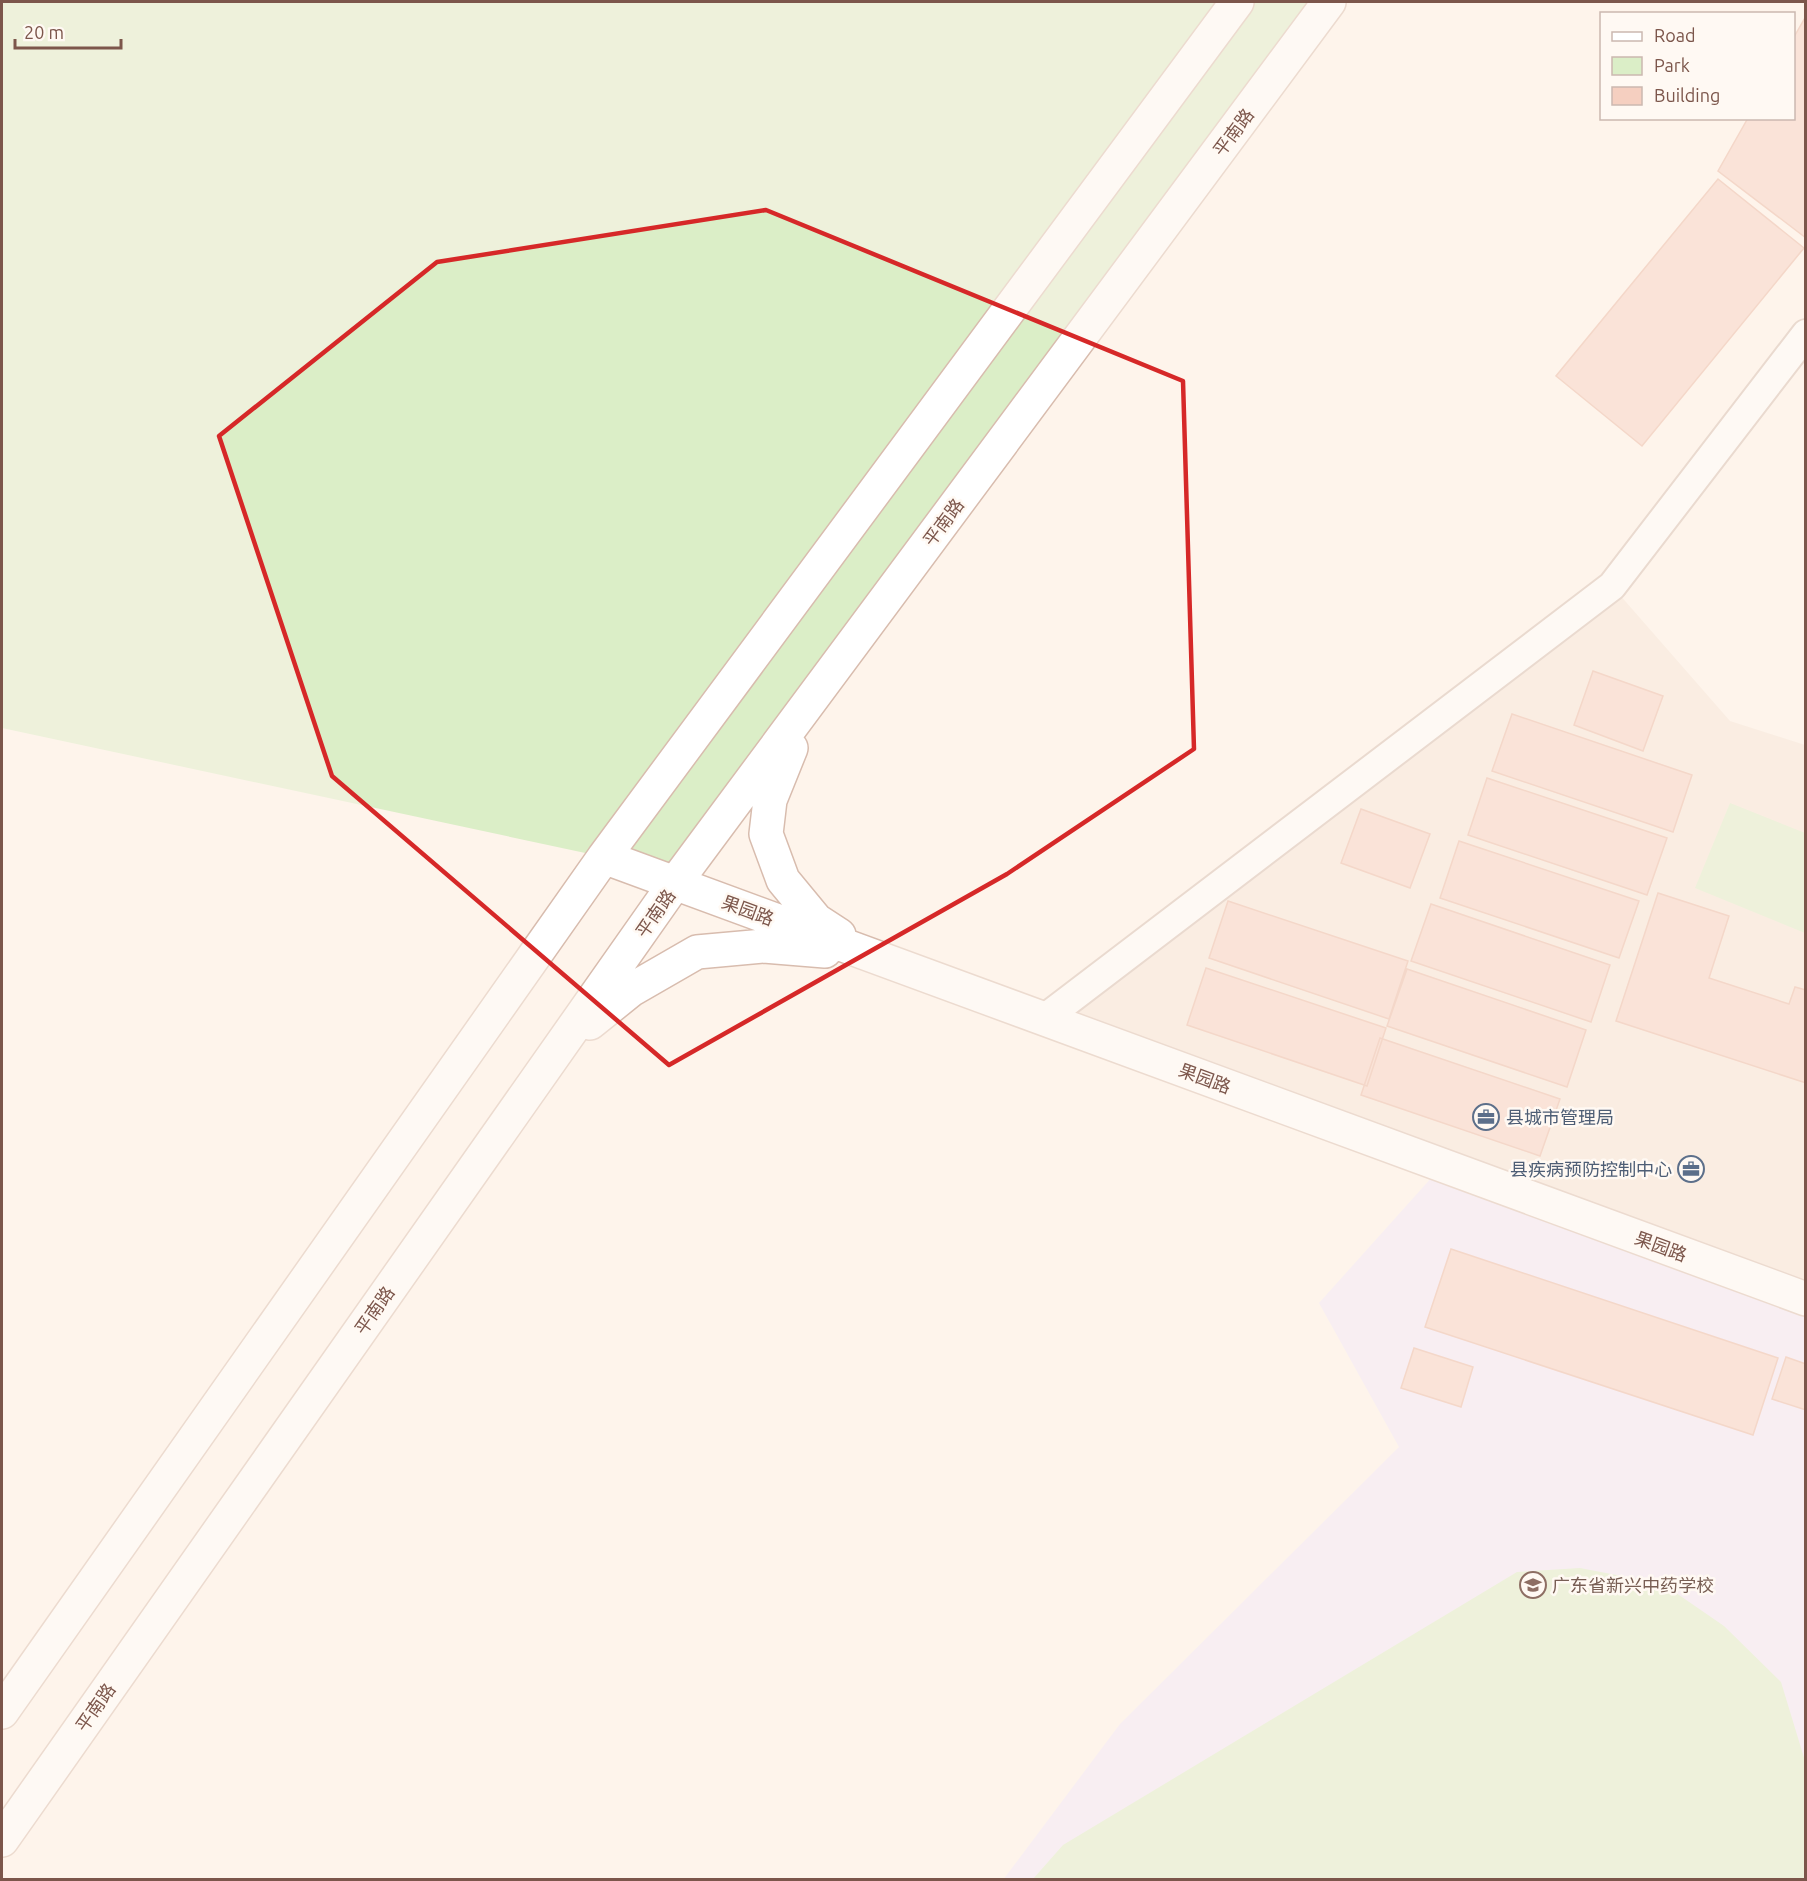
<svg xmlns="http://www.w3.org/2000/svg" width="1807" height="1881" viewBox="0 0 1807 1881" font-family="Ubuntu,'Noto Sans SC',sans-serif">
<style>
.residential{fill:#f6e5d8}
.education{fill:#f1e7fb}
.green{fill:#dbeec7}
.building{fill:#f5cfc0;stroke:#e9b39f;stroke-width:1.5}
.lines{fill:none;stroke-linecap:round;stroke-linejoin:round}
.street-casing{stroke:#d2baae;stroke-width:32}
.secondary-casing{stroke:#d8bcae;stroke-width:36}
.street{stroke:#fff;stroke-width:28}
.secondary{stroke:#fff;stroke-width:33}
.marked{fill:none;stroke:#d62828;stroke-width:4.5;stroke-linejoin:round}
.labels{text-anchor:middle;dominant-baseline:central;stroke-width:5;stroke-linejoin:round;paint-order:stroke}
.street-label{font-size:18px;fill:#7c564b;stroke:#fff9f3}
.service-label{font-size:18px;fill:#4e5e75;stroke:#fff9f3;text-anchor:start}
.education-label{font-size:18px;fill:#785e54;stroke:#fff9f3;text-anchor:start}
</style>
<rect width="100%" height="100%" fill="#fef4eb"/>
<path class="residential" d="M1612,586L1730,721L1805,745V1299L1044,1019Z"/>
<path class="education" d="M1442,1166L1805,1299V1879L1003,1880L1120,1724L1399,1447L1319,1303Z"/>
<path class="green" d="M2,2H1329L675,883L604,857L2,728Z
M1730,803L1805,833V933L1695,888Z
M1580,1568L1663,1584L1724,1626L1781,1682L1805,1761V1879H1033L1063,1845L1517,1572Z"/>
<path class="building" d="M1806,16V238L1718,171L1748,118H1794V37Z
M1718,179L1804,248L1642,446L1556,376Z
M1593,671L1663,696L1643,751L1574,725Z
M1512,714L1692,775L1673,832L1492,771Z
M1487,778L1667,838L1647,895L1468,835Z
M1361,809L1430,834L1410,888L1341,863Z
M1459,841L1639,901L1619,958L1440,898Z
M1658,893L1729,916L1709,978L1789,1004L1795,987L1806,990V1083L1616,1021Z
M1228,901L1408,961L1389,1019L1209,958Z
M1431,904L1610,965L1591,1022L1411,961Z
M1206,968L1386,1028L1367,1086L1187,1025Z
M1407,969L1586,1030L1567,1087L1387,1026Z
M1380,1038L1560,1099L1540,1156L1361,1095Z
M1451,1249L1778,1358L1753,1435L1425,1327Z
M1414,1348L1473,1367L1461,1407L1401,1388Z
M1786,1357L1806,1364V1410L1772,1399Z"/>
<g class="lines">
<defs>
<path id="street" d="M1044,1019L1612,586L1806,334"/>
<path id="secondary" d="M791,748L770,800L766,834L783,880L816,920L839,935
M604,857L1806,1299
M590,1023L631,990L697,952L764,946L825,951
M2,1712L604,857L1237,2
M2,1840L675,883L1329,2"/>
</defs>
<use href="#street" class="street-casing"/>
<use href="#secondary" class="secondary-casing"/>
<use href="#street" class="street"/>
<use href="#secondary" class="secondary"/>
</g>
<path d="M0 0H1807V1881H0ZM766,210L1183,381L1194,749L1007,874L669,1065L332,776L219,436L437,262Z" fill="#fef4eb" fill-opacity=".55" fill-rule="evenodd"/>
<path class="marked" d="M766,210L1183,381L1194,749L1007,874L669,1065L332,776L219,436L437,262Z"/>
<defs>
<symbol id="office-ring" viewBox="-11 -11 22 22"><circle r="9.5" fill="#fff9f3" stroke="#5c6f8a" stroke-width="1.5"/><path d="M-6-3h4V-5.5h4V-3h4V5H-6ZM-1-4.5V-3h2v-1.5ZM-6 0V1H6V0Z" fill="#5c6f8a"/></symbol>
<symbol id="university-ring" viewBox="-11 -11 22 22"><circle r="9.5" fill="#fff9f3" stroke="#8d6e63" stroke-width="1.5"/><path d="M0-5L7-2L0 1L-7-2ZM-4 1L0 2.5L4 1V4Q0 6-4 4Z" fill="#8d6e63"/></symbol>
</defs>
<g fill-rule="evenodd">
<use href="#office-ring" x="1471" y="1102" width="30" height="30"/>
<use href="#office-ring" x="1676" y="1154" width="30" height="30"/>
<use href="#university-ring" x="1518" y="1570" width="30" height="30"/>
</g>
<g class="labels">
<g class="street-label">
<text transform="translate(1233 132) rotate(-53)">平南路</text>
<text transform="translate(943 522) rotate(-53)">平南路</text>
<text transform="translate(748 910) rotate(20)">果园路</text>
<text transform="translate(655 913) rotate(-55)">平南路</text>
<text transform="translate(1205 1078) rotate(20)">果园路</text>
<text transform="translate(1661 1246) rotate(20)">果园路</text>
<text transform="translate(374 1310) rotate(-55)">平南路</text>
<text transform="translate(95 1707) rotate(-55)">平南路</text>
</g>
<g class="service-label">
<text x="1506" y="1117">县城市管理局</text>
<text x="1672" y="1169" text-anchor="end">县疾病预防控制中心</text>
</g>
<g class="education-label">
<text x="1552" y="1585">广东省新兴中药学校</text>
</g>
</g>
<rect width="1807" height="1881" fill="none" stroke="#7c564b" stroke-width="6"/>
<rect x="1600" y="12" width="195" height="108" fill="#fff9f3" stroke="#cbb8b0" stroke-width="1.5"/>
<rect x="1612" y="32" width="30" height="9" fill="#ffffff" stroke="#cbb8b0" stroke-width="1.5"/>
<text x="1654" y="42" font-size="18" fill="#7c564b">Road</text>
<rect x="1612" y="57" width="30" height="18" fill="#dbeec7" stroke="#cbb8b0" stroke-width="1.5"/>
<text x="1654" y="72" font-size="18" fill="#7c564b">Park</text>
<rect x="1612" y="87" width="30" height="18" fill="#f5cfc0" stroke="#cbb8b0" stroke-width="1.5"/>
<text x="1654" y="102" font-size="18" fill="#7c564b">Building</text>
<path d="M15 39v9h106v-9" fill="none" stroke="#7c564b" stroke-width="3"/>
<text x="24" y="39" font-size="18" fill="#7c564b" stroke="#fff9f3" stroke-width="4.5" paint-order="stroke">20 m</text>
</svg>
